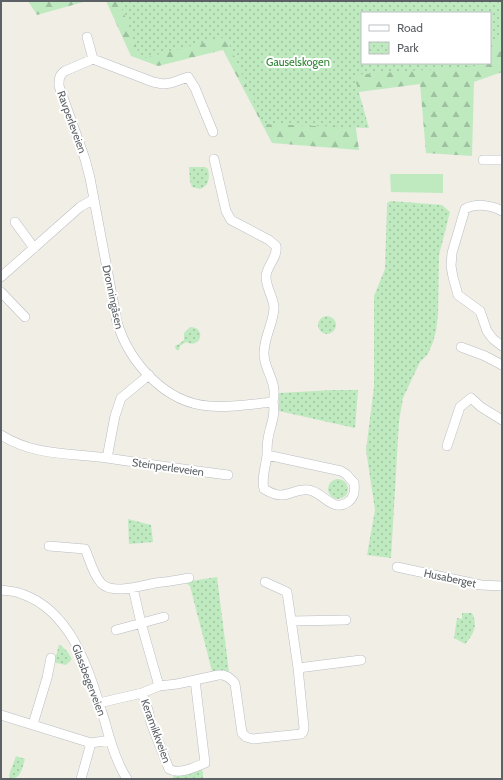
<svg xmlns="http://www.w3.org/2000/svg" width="503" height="780" viewBox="0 0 503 780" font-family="Cabin,sans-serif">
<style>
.forest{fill:url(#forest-firs);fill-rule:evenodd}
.park{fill:url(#park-dots)}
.pitch{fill:#bfeac0}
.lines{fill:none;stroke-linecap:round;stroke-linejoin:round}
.street-casing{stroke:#b9bcc2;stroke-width:10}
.street{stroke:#fff;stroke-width:9}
.labels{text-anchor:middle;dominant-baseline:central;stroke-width:4;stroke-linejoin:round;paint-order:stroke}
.park-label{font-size:11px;fill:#2d8432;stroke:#fff}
.street-label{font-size:11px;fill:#5c6166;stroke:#fff}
</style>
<defs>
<pattern id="forest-firs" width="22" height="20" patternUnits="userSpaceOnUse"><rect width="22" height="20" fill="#bfeac0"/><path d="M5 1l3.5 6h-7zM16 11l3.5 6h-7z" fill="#9ec1a0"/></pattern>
<pattern id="park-dots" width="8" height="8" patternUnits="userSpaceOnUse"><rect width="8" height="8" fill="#bfeac0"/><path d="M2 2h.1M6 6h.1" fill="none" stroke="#9ec1a0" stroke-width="1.8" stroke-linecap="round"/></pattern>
</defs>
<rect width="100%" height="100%" fill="#f0eee5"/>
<path class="forest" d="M28,1H87L37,15Z
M106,1H502V72L474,82L472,156L426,153L420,84L351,93L359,150L272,143L223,50L158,66L131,56ZM362,13H490V63H362Z"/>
<path class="park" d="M119,1H502V41L493,39L490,44V13H362V63H479L477,66L354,75L369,128L263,124L226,37L141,59Z
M189,167H205L208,169C210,178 209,186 200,189L192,187L190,181Z
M391,201L442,205L450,212L439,255L438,314L436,331L433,342L428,354L420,362L403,398L399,421L391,558L367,555L375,510L366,450L374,387V296L385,269L387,207V203Z
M318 325a9 9 0 1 1 18 0a9 9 0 1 1-18 0Z
M190,327C207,327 201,350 186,342L180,346L179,350H176L175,346L179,344L184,340V333Z
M333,390H358L355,428L279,411V393Z
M328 489a10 10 0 1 1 20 0a10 10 0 1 1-20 0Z
M128,519L151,525L153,542L129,544Z
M217,577L229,672L224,670L212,671L190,586L185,582Z
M462,613H472C478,625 474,634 465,644L454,638L457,618L462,619Z
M59,644L67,651L72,659L66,665L52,662L57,653Z
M16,756L25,759C22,768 21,780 10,778L9,775Z
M199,768L203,772V779H172L175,774Z"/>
<path class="pitch" d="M390,174H443V193L391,192Z"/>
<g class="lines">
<defs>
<path id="street" d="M87,37L93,59
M213,132L195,88L188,77L171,83L163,84L153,82L93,59L65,71C59,75 59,79 59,86L85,159L90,178L117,322C129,362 165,403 209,406C229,408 252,404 273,402C276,417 270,425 268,439C267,444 267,449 267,455C266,466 261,478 264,489C287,503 289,488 309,490C323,492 332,513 348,502C355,497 355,490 354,483L346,474L341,471L267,455
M214,159L226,211L231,220L269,240L276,246C278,258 266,266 266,277C266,287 273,297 274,307C274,323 263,338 264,355C265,372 278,382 273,402
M483,160H502
M502,211C491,205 476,203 465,209L452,253L451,266L453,277L458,295L480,311L487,331L493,339L502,346
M15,222L34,248
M1,277L80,207L94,199
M1,292L25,317
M461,347L485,356L502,365
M1,435C34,456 70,453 107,458C147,464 188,470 228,475
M447,446L460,407L471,398L481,407L502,420
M107,458L115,416L121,398L149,375
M49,546L85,549C90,560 93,574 101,583C112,595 140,586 155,583C166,582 177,580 189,578
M397,567L481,585L502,586
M265,582L287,592L298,668
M133,588L141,623L159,686
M1,590C8,591 15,591 22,594C74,612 90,675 105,722C110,741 116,762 127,779
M291,621L346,620
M116,630L164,617
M142,693L148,710L151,723L169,769C179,775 195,767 205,763L195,680
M99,703L142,693L159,686L177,684L218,675H223L228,677L233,681L235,684L242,733L246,737L253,739L301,734L303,732L304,728L298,668L361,660
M1,715L91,743L110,740
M33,724L47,678L51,658
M81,779L91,743"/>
</defs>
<use href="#street" class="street-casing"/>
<use href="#street" class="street"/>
</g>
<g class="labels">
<g class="park-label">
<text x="298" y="62">Gauselskogen</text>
</g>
<g class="street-label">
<text transform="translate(72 122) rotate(70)">Ravperleveien</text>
<text transform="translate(113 297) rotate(78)">Dronningåsen</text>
<text transform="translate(168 467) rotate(8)">Steinperleveien</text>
<text transform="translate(450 578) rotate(12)">Husaberget</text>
<text transform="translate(89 680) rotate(69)">Glassbegerveien</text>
<text transform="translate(156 731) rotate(70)">Keramikkveien</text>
</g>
</g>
<rect width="503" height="780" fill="none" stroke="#5c6166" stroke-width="4"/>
<rect x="361" y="12" width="130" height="52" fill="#ffffff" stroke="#bec0c2"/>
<rect x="369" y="25" width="20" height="6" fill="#ffffff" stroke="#bec0c2"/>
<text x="397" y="32" font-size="12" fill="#5c6166">Road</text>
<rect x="369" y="42" width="20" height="12" fill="url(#park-dots)" stroke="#bec0c2"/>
<text x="397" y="52" font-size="12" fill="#5c6166">Park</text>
</svg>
